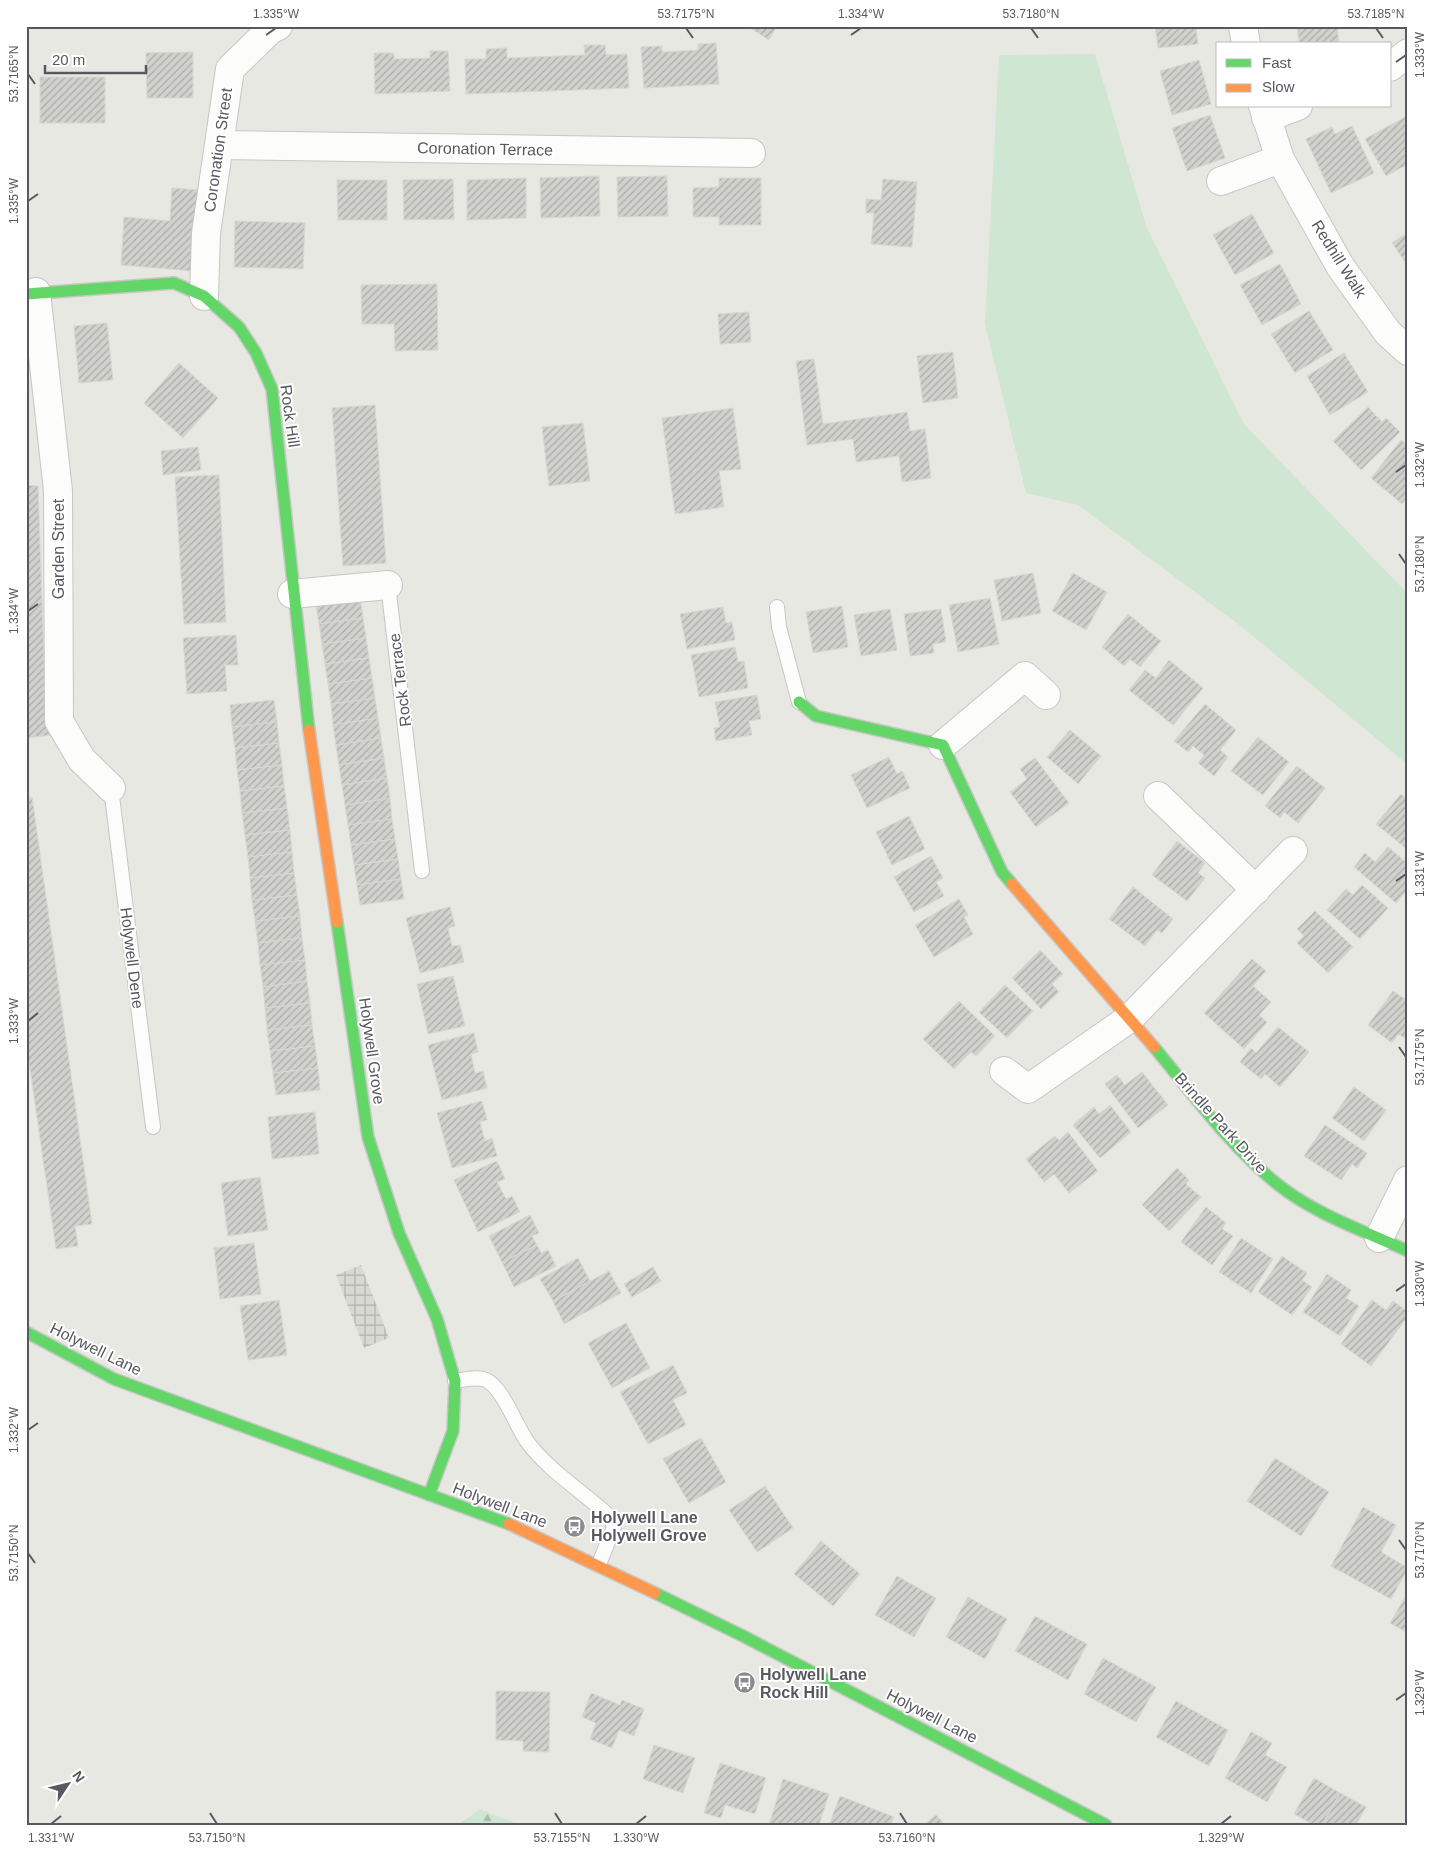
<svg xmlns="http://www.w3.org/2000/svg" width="1434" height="1851" viewBox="0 0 1434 1851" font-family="Arial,sans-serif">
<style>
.industrial{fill:url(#industrial-grid)}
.green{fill:#cfe6d2}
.forest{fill:url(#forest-firs)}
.building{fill:url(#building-hatch);stroke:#d8d7d1}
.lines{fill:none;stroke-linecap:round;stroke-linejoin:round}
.lane-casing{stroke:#c6c6c6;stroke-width:16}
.street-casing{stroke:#c6c6c6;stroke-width:30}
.fast-casing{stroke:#c7c7c7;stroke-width:14}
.slow-casing{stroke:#c7c7c7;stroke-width:14}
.lane{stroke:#fcfcfb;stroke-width:14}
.street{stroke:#fcfcfb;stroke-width:28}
.fast{stroke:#63d668;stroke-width:11}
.slow{stroke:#ff974d;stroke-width:11}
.ticks{fill:none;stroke:#585960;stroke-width:2}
.labels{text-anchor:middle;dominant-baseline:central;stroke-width:4;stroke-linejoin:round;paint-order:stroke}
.street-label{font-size:16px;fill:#585960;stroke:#fff}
.poi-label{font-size:16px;font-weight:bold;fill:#585960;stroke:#fff;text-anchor:start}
.neatline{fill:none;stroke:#585960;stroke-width:2}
.ticks-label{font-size:12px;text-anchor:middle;fill:#585960}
</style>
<defs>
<pattern id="industrial-grid" width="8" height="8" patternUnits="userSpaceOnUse" patternTransform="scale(1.25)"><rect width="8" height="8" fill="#d9d9d3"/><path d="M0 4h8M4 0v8" fill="none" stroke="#b3b3af"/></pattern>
<pattern id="forest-firs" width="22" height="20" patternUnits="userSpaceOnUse" patternTransform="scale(1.25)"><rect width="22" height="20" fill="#cfe6d2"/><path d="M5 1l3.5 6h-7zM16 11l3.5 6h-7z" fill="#abbdae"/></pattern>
<pattern id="building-hatch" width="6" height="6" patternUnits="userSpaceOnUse" patternTransform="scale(1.25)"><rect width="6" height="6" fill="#d1d1cd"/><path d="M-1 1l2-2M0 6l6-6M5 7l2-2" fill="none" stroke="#acadaa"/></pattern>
</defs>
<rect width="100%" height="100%" fill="#e8e8e2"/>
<path class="industrial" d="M361,1265L389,1338L364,1348L336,1275Z"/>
<path class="green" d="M1095,54L1147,228L1244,424L1408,594V765L1242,627L1078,505L1026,493L985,324L999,55Z"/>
<path class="forest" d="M480,1809L520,1825H458Z"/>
<path class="building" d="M747,26H777L769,40Z
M1155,26H1196L1198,44L1158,48Z
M1297,26H1337L1339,44H1299Z
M716,43L719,84L644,88L641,47L662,46V52L698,50V44Z
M584,45H605L606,55L627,54L629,88L466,94L465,59H486V49L507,48V58L585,55Z
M430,51H448L450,91L375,94L374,53H394V59L430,58Z
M193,52V98H147L146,53Z
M1199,60L1211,104L1172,115L1160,71Z
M40,77H105V123H40Z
M1210,115L1225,158L1187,171L1172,128Z
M1407,116L1408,164L1386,176L1365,139Z
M1352,126L1374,173L1331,193L1306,139L1332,127L1335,134Z
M599,176L600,216L541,218L540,178Z
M667,176L668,216L618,217L617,177Z
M526,178V218L467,220V180Z
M719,178H761V225H719V217H693V188L719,187Z
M453,179L454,219L404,220L403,180Z
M883,179L917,182L912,247L871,244L874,213H866V199L881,200Z
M337,180H387V220H338Z
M172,188L200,190L193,271L121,265L124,217L170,221Z
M1252,214L1274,253L1235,275L1213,235Z
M235,221L305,223L303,269L234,267Z
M1408,232V266L1392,243Z
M1280,264L1301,304L1262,325L1240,285Z
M437,284L438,350L395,351L394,324H362L361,285Z
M1309,311L1333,350L1295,373L1271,334Z
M749,312L751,342L720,344L718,314Z
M107,323L113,380L79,383L74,326Z
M953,352L958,398L923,403L917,356Z
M1344,353L1368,392L1330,415L1307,376Z
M814,359L823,424L907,412L910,431L925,429L931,478L902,482L899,456L856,462L853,439L807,445L796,361Z
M179,363L218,398L183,438L144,403Z
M375,405L386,563L343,566L332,408Z
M1368,407L1382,422L1386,418L1400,432L1361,470L1333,441Z
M733,408L741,469L719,471L724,507L675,514L662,418Z
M583,423L590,481L549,486L542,427Z
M1401,440L1408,445V496L1402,504L1371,478Z
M198,447L201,470L163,475L161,451Z
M219,475L226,622L184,624L175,477Z
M26,485L38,486L45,686L52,735L26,738Z
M1033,573L1041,613L1002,621L994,580Z
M1073,573L1107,592L1086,630L1052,611Z
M360,598L363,618L319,624L316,604Z
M990,598L999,644L958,652L949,605Z
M842,606L848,647L813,653L806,612Z
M723,607L726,623L732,622L735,640L687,649L680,614Z
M890,609L897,650L861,656L854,615Z
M941,609L946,642L933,644L934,653L910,656L904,614Z
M1128,614L1161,641L1140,667L1130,659L1124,666L1102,647Z
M363,618L366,638L322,644L319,624Z
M236,635L238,665H225L227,691L187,694L183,638Z
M366,638L369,658L325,664L322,644Z
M735,647L738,662L744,661L748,688L699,697L691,655Z
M369,658L372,678L328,684L325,664Z
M1169,660L1203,688L1173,725L1129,690L1145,670L1156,678Z
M372,678L375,698L331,704L328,684Z
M757,695L761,719L749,721L752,735L716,741L714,728L720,727L715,702Z
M375,698L378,718L333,725L331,704Z
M274,700L277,722L232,727L230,705Z
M1205,704L1236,730L1220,750L1228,757L1214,776L1198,763L1204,755L1193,746L1188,752L1174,741Z
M378,718L381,738L336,745L333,725Z
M277,722L279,743L235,748L232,727Z
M1070,730L1101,756L1078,784L1047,757Z
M1258,737L1289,762L1263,795L1231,771Z
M381,738L384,758L339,765L336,745Z
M279,743L282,765L237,770L235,748Z
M889,757L897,774L902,771L910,788L867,808L851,775Z
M384,758L387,778L342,785L339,765Z
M1035,758L1069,803L1036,827L1010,792L1027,779L1020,769Z
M282,765L284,786L240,791L237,770Z
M1297,766L1325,788L1298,823L1284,812L1280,818L1265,806Z
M387,778L390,798L345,805L342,785Z
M284,786L287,808L242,813L240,791Z
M1401,794L1408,800V850L1376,824Z
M32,797L92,1224L75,1226L78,1246L56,1249L26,1041V798Z
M390,798L392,819L348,825L345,805Z
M287,808L290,830L245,835L242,813Z
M909,816L925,849L892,865L876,832Z
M392,819L395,839L351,845L348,825Z
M290,830L292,852L248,857L245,835Z
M395,839L398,859L354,865L351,845Z
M1177,841L1205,863L1198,873L1205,878L1187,901L1152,875Z
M1388,847L1408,864V889L1396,903L1354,867L1365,853L1375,862Z
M292,852L294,873L250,878L248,857Z
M931,856L943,878L936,882L944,896L914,912L894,877Z
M398,859L401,879L357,885L354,865Z
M294,873L297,895L252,900L250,878Z
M401,879L404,899L360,905L357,885Z
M1362,885L1388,908L1360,939L1327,910L1346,889L1353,895Z
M1133,887L1173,919L1162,933L1157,930L1145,946L1109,919Z
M297,895L300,916L255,921L252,900Z
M959,899L968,915L964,917L973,934L934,957L915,925Z
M450,907L455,926L448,928L452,946L460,945L464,962L420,973L406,918Z
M1315,911L1353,947L1328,973L1297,943L1304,936L1297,929Z
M300,916L302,938L258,943L255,921Z
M302,938L305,960L260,965L258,943Z
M1040,950L1063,974L1052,984L1059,992L1041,1009L1012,978Z
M1252,959L1266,971L1253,986L1271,1002L1259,1015L1267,1022L1244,1049L1204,1013Z
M305,960L307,981L263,987L260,965Z
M453,976L465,1026L428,1034L417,984Z
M307,981L310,1003L265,1008L263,987Z
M1005,985L1033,1011L1007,1038L979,1012Z
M1393,991L1408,1001V1040L1398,1034L1392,1043L1368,1025Z
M959,1001L995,1036L976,1056L971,1052L954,1069L923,1039Z
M310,1003L312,1025L267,1030L265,1008Z
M312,1025L315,1046L270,1051L267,1030Z
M1278,1027L1309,1052L1280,1087L1265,1074L1261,1079L1240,1062L1251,1048L1256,1053Z
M474,1033L478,1052L471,1054L475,1073L483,1071L487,1088L442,1100L428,1045Z
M315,1046L318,1068L273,1073L270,1051Z
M318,1068L320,1090L276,1095L273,1073Z
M1142,1072L1168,1105L1138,1128L1105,1084L1117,1075L1125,1085Z
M1354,1087L1386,1110L1364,1141L1332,1118Z
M482,1101L487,1120L480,1122L485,1141L492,1138L497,1156L452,1168L437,1113Z
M1110,1105L1131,1132L1100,1158L1073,1125L1094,1107L1099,1114Z
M315,1112L319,1154L272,1159L268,1117Z
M1325,1125L1367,1153L1357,1168L1352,1164L1341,1180L1304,1156Z
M1068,1132L1098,1171L1069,1193L1054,1174L1044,1182L1026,1159L1055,1136L1059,1140Z
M497,1161L505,1179L497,1182L506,1199L512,1196L520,1212L478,1232L454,1180Z
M1177,1168L1189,1180L1186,1184L1201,1197L1169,1231L1142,1205Z
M260,1177L268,1230L228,1236L221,1183Z
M1206,1207L1226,1223L1222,1229L1233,1236L1212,1265L1181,1242Z
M530,1215L539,1233L532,1236L537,1245L502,1262L489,1236Z
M1241,1238L1273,1259L1251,1293L1219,1272Z
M254,1243L261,1294L220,1299L214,1248Z
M537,1245L541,1253L548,1250L556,1266L514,1287L502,1262Z
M1282,1256L1307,1273L1302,1280L1312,1287L1292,1315L1258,1292Z
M578,1258L590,1281L553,1301L540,1279Z
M653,1267L661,1281L632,1297L624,1284Z
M609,1271L621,1293L564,1324L553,1301Z
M1327,1274L1351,1290L1346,1298L1359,1306L1340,1336L1303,1312Z
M279,1300L287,1355L248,1360L240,1306Z
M1372,1300L1386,1310L1393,1301L1408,1312V1316L1371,1366L1341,1344Z
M626,1323L650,1368L612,1388L588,1343Z
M673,1365L687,1393L673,1400L686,1425L648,1444L620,1392Z
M701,1438L726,1482L689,1503L663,1459Z
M1275,1458L1329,1492L1301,1536L1247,1501Z
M765,1486L793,1528L757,1552L729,1510Z
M1363,1507L1396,1525L1381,1552L1408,1568L1391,1599L1331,1566Z
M821,1541L860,1574L833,1606L794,1574Z
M897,1576L936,1598L914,1637L875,1615Z
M1408,1592V1633L1390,1623Z
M968,1597L1007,1619L985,1659L946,1637Z
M1035,1616L1087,1644L1068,1680L1015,1651Z
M1103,1658L1156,1687L1136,1722L1084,1694Z
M496,1691L550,1692L549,1752L523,1751V1741L496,1740Z
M591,1693L620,1705L622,1700L644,1709L634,1736L619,1730L612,1748L590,1739L596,1723L582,1717Z
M1176,1701L1228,1730L1209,1766L1156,1737Z
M1251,1732L1272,1743L1265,1755L1287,1767L1267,1802L1225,1778Z
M654,1745L695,1758L683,1793L643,1779Z
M720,1763L766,1778L755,1814L725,1805L721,1818L704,1813Z
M1314,1778L1340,1793L1322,1825H1314L1294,1814Z
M783,1779L829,1794L819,1825H798L789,1822L788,1825H769Z
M1340,1793L1366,1807L1356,1825H1322Z
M840,1796L894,1817L890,1825H829Z
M936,1815L945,1825H924Z"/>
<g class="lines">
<defs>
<path id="lane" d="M388,585L422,871
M777,607L779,627L799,702
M111,788L153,1127
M455,1381C464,1380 477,1376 486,1380C502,1387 516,1425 526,1440C548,1471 584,1492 611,1518L614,1527L599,1564"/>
<path id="street" d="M1243,26L1246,44
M1390,67L1408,53
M1263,106L1280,159L1340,266L1388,333L1408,351
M1266,118L1298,106
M219,145L751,153
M1221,181L1280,159
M36,292L58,491L59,721L82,760L111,788
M204,296L206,233L230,69L270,30L278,26
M292,594L388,585
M943,745L1025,676L1046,695
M1158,796L1256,890
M1004,1071L1028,1089L1130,1018L1293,851
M1379,1238L1408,1180"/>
<path id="fast" d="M26,294L174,283L204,296L239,327L256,353L272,389L309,730
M799,702L816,716L943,745L1002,872L1012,884
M337,922L368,1137L399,1233L437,1319L455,1381L453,1431L429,1495
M1154,1047C1193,1094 1229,1145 1276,1183C1314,1214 1364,1231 1408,1251
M26,1332L114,1379L509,1524
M655,1593L743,1636L1106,1825"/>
<path id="slow" d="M309,730L337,922
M1012,884L1154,1047
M509,1524L655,1593"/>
</defs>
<use href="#lane" class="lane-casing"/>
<use href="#street" class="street-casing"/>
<use href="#fast" class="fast-casing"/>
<use href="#slow" class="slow-casing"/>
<use href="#lane" class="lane"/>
<use href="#street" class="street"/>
<use href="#fast" class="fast"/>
<use href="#slow" class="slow"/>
</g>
<path class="ticks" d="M686,28L693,38M1031,28L1038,38M1376,28L1383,38M266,35L276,28M851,35L861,28M1396,62L1406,55M28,74L35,84M28,201L38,194M1396,472L1406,465M1399,554L1406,564M28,611L38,604M1396,881L1406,874M28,1021L38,1013M1399,1047L1406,1057M1396,1291L1406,1284M28,1430L38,1423M1399,1540L1406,1550M28,1553L35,1563M1396,1700L1406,1693M210,1813L217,1824M555,1813L562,1824M900,1813L907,1824M51,1824L61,1816M636,1824L646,1816M1221,1824L1231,1816"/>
<defs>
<symbol id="bus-disc" viewBox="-11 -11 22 22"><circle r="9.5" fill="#8a8b8e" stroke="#fff"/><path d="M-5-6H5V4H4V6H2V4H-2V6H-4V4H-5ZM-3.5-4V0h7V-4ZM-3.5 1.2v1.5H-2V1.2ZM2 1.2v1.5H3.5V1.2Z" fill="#fff"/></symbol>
</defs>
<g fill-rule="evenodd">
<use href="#bus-disc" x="562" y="1514" width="25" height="25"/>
<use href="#bus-disc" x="732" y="1670" width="25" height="25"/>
</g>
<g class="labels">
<g class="street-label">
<text transform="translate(485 149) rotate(1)">Coronation Terrace</text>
<text transform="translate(218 150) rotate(-82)">Coronation Street</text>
<text transform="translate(1339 259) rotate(58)">Redhill Walk</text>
<text transform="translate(290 416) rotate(82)">Rock Hill</text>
<text transform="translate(58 549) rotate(-90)">Garden Street</text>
<text transform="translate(400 680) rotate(-97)">Rock Terrace</text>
<text transform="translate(132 958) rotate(83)">Holywell Dene</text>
<text transform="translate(372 1051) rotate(82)">Holywell Grove</text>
<text transform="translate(1221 1123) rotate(48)">Brindle Park Drive</text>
<text transform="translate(96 1349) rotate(26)">Holywell Lane</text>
<text transform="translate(500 1505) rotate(21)">Holywell Lane</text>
<text transform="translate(932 1716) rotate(27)">Holywell Lane</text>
</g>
<g class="poi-label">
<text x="591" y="1517">Holywell Lane<tspan x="591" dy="18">Holywell Grove</tspan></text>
<text x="760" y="1674">Holywell Lane<tspan x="760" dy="18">Rock Hill</tspan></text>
</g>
</g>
<rect width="1434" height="1851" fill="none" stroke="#ffffff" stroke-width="55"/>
<rect x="1216" y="42" width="175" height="65" fill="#ffffff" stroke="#bcbdbf"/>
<rect x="1226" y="59" width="25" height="8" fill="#63d668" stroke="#bcbdbf"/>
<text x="1262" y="68" font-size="15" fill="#585960">Fast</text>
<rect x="1226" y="84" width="25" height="8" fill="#ff974d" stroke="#bcbdbf"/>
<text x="1262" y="92" font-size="15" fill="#585960">Slow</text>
<g transform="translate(68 1784) rotate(55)" stroke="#ffffff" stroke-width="4" paint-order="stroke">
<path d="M0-4L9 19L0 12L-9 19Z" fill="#585960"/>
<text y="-8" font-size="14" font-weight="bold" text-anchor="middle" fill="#585960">N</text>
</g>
<path d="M45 65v8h101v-8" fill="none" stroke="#585960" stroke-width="2.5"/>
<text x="52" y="65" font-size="15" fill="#585960" stroke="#ffffff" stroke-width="4" paint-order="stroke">20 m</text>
<rect x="28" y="28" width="1378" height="1796" class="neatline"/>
<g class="ticks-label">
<text x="276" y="18">1.335°W</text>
<text x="686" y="18">53.7175°N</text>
<text x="861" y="18">1.334°W</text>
<text x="1031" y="18">53.7180°N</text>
<text x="1376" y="18">53.7185°N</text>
<text transform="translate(1420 55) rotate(-90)" y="4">1.333°W</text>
<text transform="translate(14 74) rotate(-90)" y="4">53.7165°N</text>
<text transform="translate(14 201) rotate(-90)" y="4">1.335°W</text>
<text transform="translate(1420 465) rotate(-90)" y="4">1.332°W</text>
<text transform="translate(1420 564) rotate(-90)" y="4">53.7180°N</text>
<text transform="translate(14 611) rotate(-90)" y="4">1.334°W</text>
<text transform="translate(1420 874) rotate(-90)" y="4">1.331°W</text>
<text transform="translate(14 1021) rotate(-90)" y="4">1.333°W</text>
<text transform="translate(1420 1057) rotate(-90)" y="4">53.7175°N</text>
<text transform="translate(1420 1284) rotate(-90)" y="4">1.330°W</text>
<text transform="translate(14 1430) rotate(-90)" y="4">1.332°W</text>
<text transform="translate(1420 1550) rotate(-90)" y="4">53.7170°N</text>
<text transform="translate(14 1553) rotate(-90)" y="4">53.7150°N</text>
<text transform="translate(1420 1693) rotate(-90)" y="4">1.329°W</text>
<text x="51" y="1842">1.331°W</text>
<text x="217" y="1842">53.7150°N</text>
<text x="562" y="1842">53.7155°N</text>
<text x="636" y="1842">1.330°W</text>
<text x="907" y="1842">53.7160°N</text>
<text x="1221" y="1842">1.329°W</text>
</g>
</svg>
